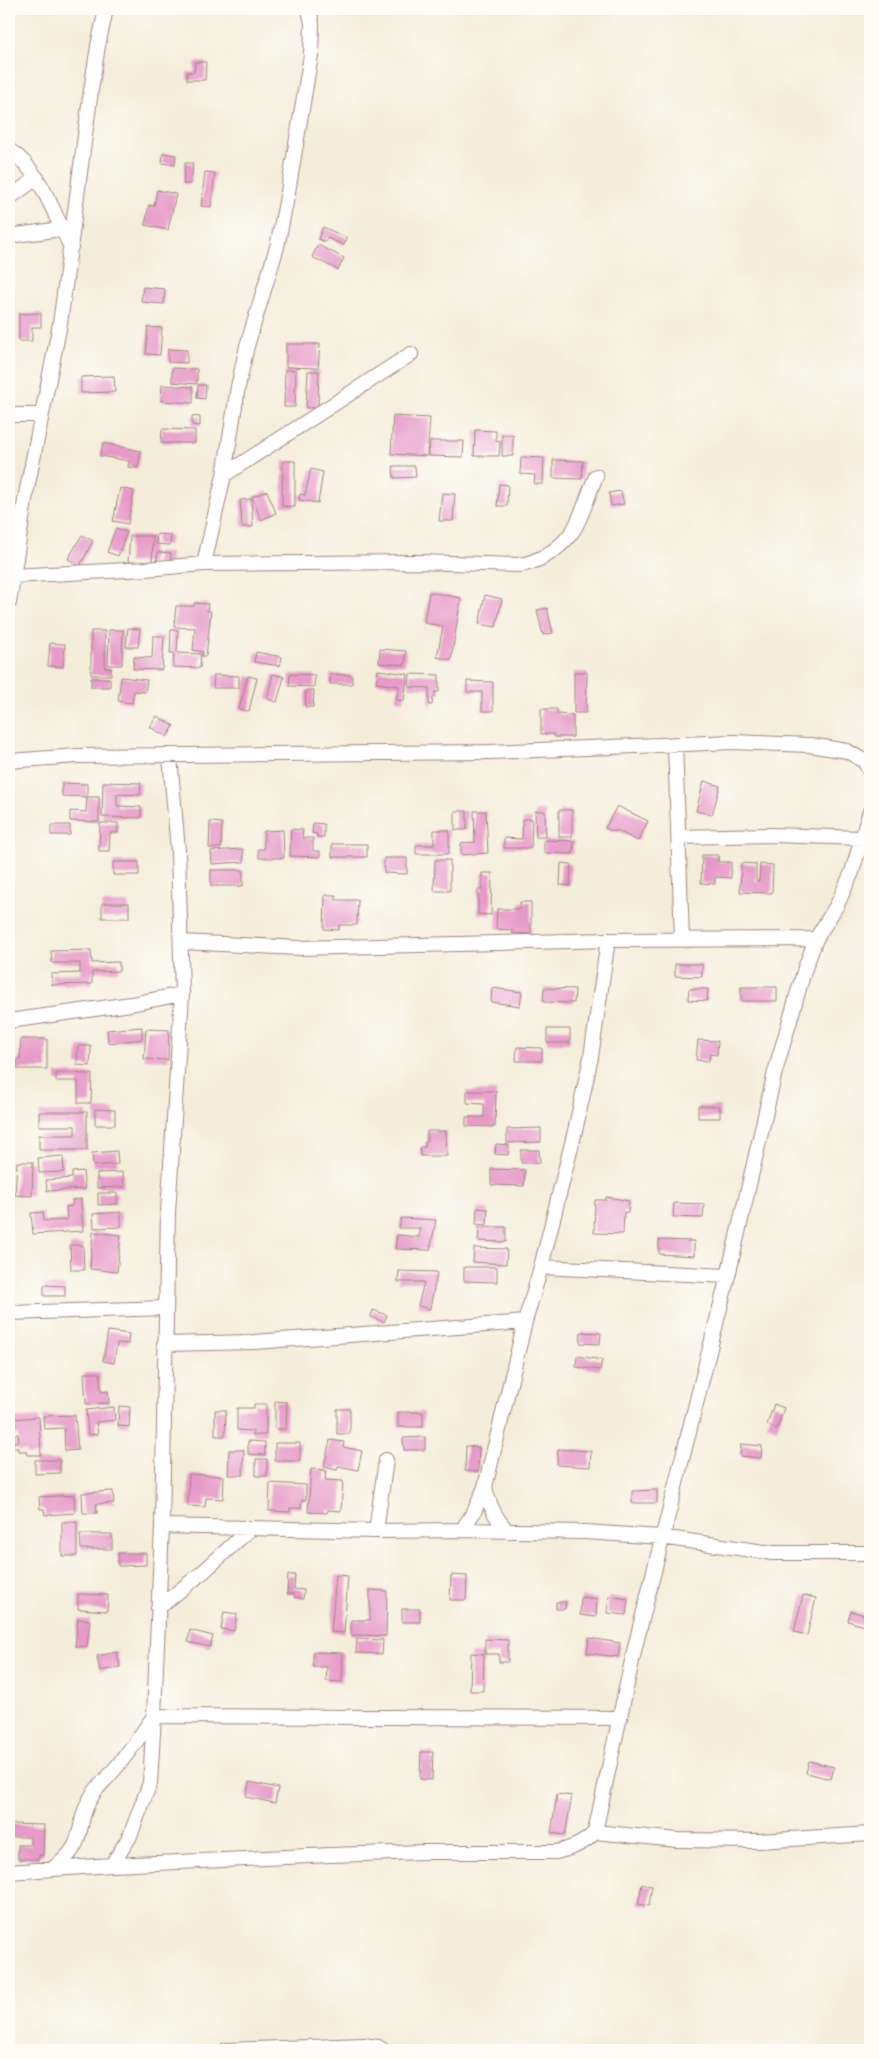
<svg xmlns="http://www.w3.org/2000/svg" width="879" height="2059" viewBox="0 0 879 2059" font-family="Delius,sans-serif">
<style>
.building{fill:#e79ac9}
.lines{fill:none;stroke-linecap:round;stroke-linejoin:round}
.minor-casing{stroke:#9f8682;stroke-width:16}
.minor{stroke:#fff;stroke-width:14}
</style>
<rect width="100%" height="100%" fill="#fdfcf7"/>
<filter id="ink" filterUnits="userSpaceOnUse"><feTurbulence type="fractalNoise" baseFrequency=".02" numOctaves="2"/><feDisplacementMap in="SourceGraphic" scale="10" xChannelSelector="R" yChannelSelector="G"/><feConvolveMatrix kernelMatrix="1 2 1 2 8 2 1 2 1" color-interpolation-filters="sRGB"/></filter>
<filter id="wash" filterUnits="userSpaceOnUse"><feTurbulence type="fractalNoise" baseFrequency=".0096" numOctaves="4" result="noise"/><feDisplacementMap in="SourceGraphic" scale="20" xChannelSelector="R" yChannelSelector="G"/><feGaussianBlur stdDeviation="1.12" result="paint"/><feColorMatrix in="noise" values="0 0 0 0 0 0 0 0 0 0 0 0 0 0 0 0 0 1.4 0 .05"/><feComposite in="paint" operator="in"/></filter>
<g filter="url(#wash)">
<rect width="100%" height="100%" fill="#f4edda"/>
<g id="blocks">
<path class="building" d="M195,62H206L205,80H187V72H194Z
M163,153L176,155L175,165L162,163Z
M185,163H193L191,184H183Z
M205,172L215,173L211,207L201,206Z
M157,190L176,194L168,230L145,225L149,205L154,206Z
M323,227L347,238L344,245L327,238L325,242L318,239Z
M318,245L344,258L338,270L312,257Z
M143,287L165,289L164,304L141,302Z
M41,313V327H32V341H19V314Z
M148,327L162,328L160,355L146,354Z
M286,344H320L318,368L286,367Z
M168,349L187,350V363L168,362Z
M172,368L197,369V384L172,382Z
M285,370H296L295,407H284Z
M308,371H319L318,408H306Z
M114,376L115,392L81,393V377Z
M162,385L193,387V403L161,401Z
M198,385H206L205,399L197,398Z
M192,416L200,417V426L192,425Z
M393,416L430,418L427,456L391,454Z
M162,429L195,430V443H161Z
M475,430L496,431V441L500,442L499,456H474Z
M502,435H513V456H502Z
M430,441H464L463,457L429,456Z
M103,443L141,451L138,468L128,467L129,461L100,456Z
M521,457L544,458L543,484H534L535,475L520,474Z
M553,460L583,461L582,479L553,478Z
M283,461H295V507L282,506Z
M393,466H415L416,477L394,478Z
M311,469L323,472L318,503L299,500L300,494L305,495Z
M9,470L13,471L9,484Z
M499,484L508,485L507,506H497Z
M120,488L134,491L128,524L113,521Z
M267,491L276,513L261,520L252,497Z
M621,491L624,504L611,506L609,493Z
M442,493L455,494L453,521H439Z
M251,499L253,527H242L240,500Z
M116,528L127,532L118,556L107,552Z
M157,534L171,535L170,545L156,544Z
M82,535L93,541L80,566L68,559Z
M130,536H153L152,563L128,562Z
M158,552L171,553L170,565L156,564Z
M429,592L461,598L451,660L437,657L443,626L424,623Z
M485,595L502,599L496,627L479,624Z
M194,603L208,604L207,611H211L206,656H202L203,652L193,650L195,628L174,627L176,606H194Z
M547,608L553,633L543,635L537,610Z
M128,628L140,629L138,647H126Z
M109,630H123L122,665H108Z
M171,630H178L177,653L201,654L200,668L173,667L174,653H170Z
M91,631H105V668H111V675H91Z
M153,636H164L162,670L133,669L134,657L152,658Z
M50,643L65,644L63,667L48,666Z
M380,649L406,651L405,665L379,663Z
M256,652L282,657L280,666L254,662Z
M378,670L408,674L404,701L396,700L399,686L376,683Z
M574,672H587L586,713H574Z
M273,674L284,677L277,702L267,699Z
M290,674L315,675L314,687L289,686Z
M330,674L352,675V684H330Z
M410,674L439,675V692H435V697H433L432,705H429V688L409,687Z
M214,675L239,676V688H213Z
M248,676L257,678L249,711L239,709Z
M121,677L147,680L145,692L134,691L132,703L118,701Z
M91,678H110V687H91Z
M467,681L493,682V711H482V692H467Z
M306,690H314L313,707H305Z
M541,709H557V714L573,715V737H554V734H541Z
M157,716L174,726L167,737L150,727Z
M704,781L720,786L712,815L696,811Z
M103,782L141,783L140,795L117,794V806L141,807V818L102,817Z
M62,783L87,784V797L62,796Z
M87,797H99V822L70,821V811L86,812Z
M617,806L648,821L638,841L616,830L615,832L605,828Z
M559,810H572V837H559Z
M455,811H467V830H455Z
M474,811H486L488,853L461,855V843L475,842Z
M535,811H545L546,837H536Z
M523,819H532L531,848H504V838L522,839Z
M210,822L222,823L221,848H209Z
M100,823H118V833H110L109,851H99Z
M313,823L324,824V837H317V834L312,833Z
M51,825H70V835H51Z
M291,829L303,830L302,838H313V851H320V857L290,856Z
M283,830L284,858H259L258,849H264V831Z
M434,830H449V854H416V845H434Z
M544,840L574,841L573,854L544,853Z
M332,844H367V857H332Z
M243,849L244,862L212,864L211,851Z
M702,855H718V862H731V878L715,877V884L701,883Z
M384,858H407V874L384,873Z
M435,860H450V891H434Z
M113,862H139V875H113Z
M561,863L571,864L570,886L560,885Z
M741,863L756,864V881H759L760,864L773,865L772,893L740,892Z
M211,870H243V886H211Z
M482,873H492L491,915L478,914V890H482Z
M325,895H336V900H358L357,925H339V930L324,929Z
M520,902H531V934L512,933V930L496,929L497,909H520Z
M102,903H129V918H102Z
M91,950L92,963L119,962V971L92,972V984L52,985L51,974L80,973V963H52L51,951Z
M675,964H702V977L675,976Z
M741,987H777V1001H741Z
M492,988L522,992L520,1006L491,1002Z
M544,988L575,989L574,1003L543,1002Z
M689,989H708L707,1001L688,1000Z
M142,1027V1039L108,1043L107,1030Z
M146,1029L169,1030L168,1060L144,1059Z
M547,1029H570V1043H547Z
M21,1039H47V1069H17L18,1059H20Z
M698,1040L718,1041L717,1055L710,1054L709,1061L696,1060Z
M78,1046H91L90,1066L77,1065Z
M517,1047L542,1048V1061H516Z
M56,1073L92,1074L91,1103H78V1081H56Z
M467,1091H496L495,1127L466,1126V1117H484V1104L467,1103Z
M698,1106H720V1118H698Z
M95,1109L115,1110V1125H95Z
M39,1112H87V1150H39V1135H75V1126H39Z
M541,1128V1142L507,1143V1129Z
M427,1131H446L447,1156H420V1147H425V1142H427Z
M496,1144L509,1145L508,1155L495,1154Z
M521,1150H539L540,1163H521Z
M117,1151L118,1164L93,1166L92,1153Z
M63,1156L64,1172L39,1173L38,1158Z
M17,1162H33L32,1196L15,1195Z
M491,1169L525,1170L524,1186L491,1185Z
M83,1171L85,1189L47,1191L46,1180L72,1178V1172Z
M123,1172L124,1187L97,1188V1173Z
M98,1193H117V1204L98,1205Z
M606,1197L629,1201L628,1213L624,1212L623,1234L594,1233L595,1200H606Z
M81,1199L83,1231L33,1234L31,1213L43,1212L44,1221L67,1220L66,1207L72,1206V1200Z
M674,1203L704,1204L703,1218L673,1217Z
M477,1208L488,1209L487,1225L476,1224Z
M121,1212V1227L94,1228L93,1214Z
M401,1218L436,1220L430,1250L395,1249L397,1235L419,1237L420,1228H399Z
M479,1227H506V1242L478,1241Z
M93,1232L121,1235L117,1272L90,1269Z
M659,1240L694,1241V1256L659,1254Z
M70,1245H83L84,1270H71Z
M474,1248L507,1249L506,1264L473,1262Z
M464,1267H497V1282L464,1281Z
M399,1271L437,1272L430,1309L418,1306L424,1282H398Z
M44,1285L65,1286V1296H44Z
M373,1310L387,1315L384,1322L371,1317Z
M108,1331L129,1334L128,1344L117,1343L114,1363L103,1361Z
M581,1332L601,1333L600,1344L580,1343Z
M577,1356L602,1360L600,1370L576,1367Z
M84,1373H100L101,1392L108,1391L109,1403L86,1404Z
M275,1401L287,1402L286,1429H275Z
M254,1404H266V1435H253V1431L237,1430V1408H254Z
M774,1404L784,1408L777,1429L767,1425Z
M119,1406L130,1407L129,1427L118,1426Z
M114,1407L115,1420L96,1422L98,1434L88,1435L86,1410Z
M337,1409H350V1434H337Z
M215,1410H226L225,1436H215Z
M398,1412H423V1427H398Z
M75,1415L78,1450L65,1451L64,1428L44,1429L43,1416Z
M39,1417L41,1455H27L26,1451H18V1448H13V1442H19L18,1434L12,1435L11,1419Z
M425,1437V1450H404L403,1438Z
M330,1440L344,1442L343,1447L362,1451L358,1470L338,1466L337,1470L324,1467Z
M248,1441L265,1442V1455L248,1454Z
M275,1443H300V1461H275Z
M741,1444L762,1446L761,1458L740,1456Z
M466,1446L479,1447L478,1472L465,1471Z
M558,1449L591,1451L590,1467L557,1465Z
M229,1450H244L243,1475H228Z
M256,1459H267V1476H256Z
M35,1460H60V1473L35,1474Z
M311,1469L326,1470L325,1480L343,1481L341,1511L328,1510L327,1513L308,1512Z
M189,1474L224,1476L223,1499L206,1498L205,1507L188,1506Z
M270,1483L306,1485V1500H302L301,1508H290V1512L269,1511Z
M657,1490V1503H632V1491Z
M113,1491L114,1503L96,1504L97,1513H83L82,1493Z
M74,1495L75,1513L45,1515L44,1509H40L39,1497Z
M62,1522H77V1556H62Z
M80,1534H112V1549H81Z
M118,1553H146V1565L118,1566Z
M288,1575H295L294,1589L304,1590L303,1599L294,1597V1594H287Z
M336,1575L348,1576L344,1633L331,1632Z
M451,1575L467,1576L466,1600H450Z
M370,1590L387,1591L386,1636L351,1635V1620H370Z
M78,1594L108,1595L107,1611L78,1609Z
M803,1595L816,1598L807,1635L794,1632Z
M609,1596L628,1599L626,1615L607,1613Z
M581,1597L597,1599L596,1617L580,1615Z
M556,1602H566L565,1609H556Z
M402,1609H420V1622H402Z
M851,1611L870,1617V1628L848,1621Z
M224,1612L237,1614L234,1631L221,1629Z
M78,1619L90,1620L87,1647L75,1646Z
M190,1630L213,1636L210,1647L188,1642Z
M589,1638L620,1643L618,1657L587,1653Z
M357,1639L383,1640L382,1654L356,1653Z
M485,1639L508,1640V1662H499V1654H485Z
M117,1652L120,1667L100,1671L97,1656Z
M313,1652L343,1653L342,1682L326,1681L327,1667H313Z
M471,1653L484,1654L483,1691H470Z
M421,1752H433L432,1780L420,1779Z
M809,1761L834,1767L831,1779L806,1773Z
M249,1782L278,1788L275,1803L246,1797Z
M557,1794L572,1796L565,1835L551,1833Z
M9,1824L44,1825L43,1855H39V1859H18V1845H30V1837H9Z
M642,1884L652,1886L649,1906L638,1904Z"/>
</g>
</g>
<g filter="url(#ink)">
<use href="#blocks" fill-opacity="0" stroke="#9f8682" stroke-width="1"/>
<g class="lines">
<defs>
<path id="minor" d="M9,150C42,171 53,214 71,247
M9,198L37,178
M9,236L62,229
M9,415H40
M224,475L411,354
M204,564L224,475L238,387L247,346L277,247L288,192L311,55L312,24L309,9
M12,576L146,569L204,564L418,562L520,565C538,562 557,551 569,536C580,524 589,492 596,476
M9,603L26,494L60,324L91,90L98,46L106,9
M675,744L682,939
M9,761L77,756L490,752L733,742L810,745L847,751L864,761L870,772
M679,837L773,835L862,838
M182,942L299,948L608,940L816,939
M9,1021L131,1004L182,994
M541,1267L728,1276
M9,1313L166,1308
M164,1344L254,1342L525,1322
M485,1487C489,1505 495,1516 506,1530
M162,1526L376,1531L462,1530L585,1532L661,1537L772,1553H870
M462,1530L474,1512L485,1487L525,1322L541,1267L575,1131L591,1057L608,940
M376,1531L386,1460
M158,1608L203,1572L251,1528
M595,1832L678,1840L759,1841L870,1834
M112,1865L130,1836L150,1783L154,1716L162,1526L168,1212L182,994L178,850L170,757
M52,1869C90,1844 73,1824 93,1794C98,1786 107,1779 113,1771C128,1754 141,1735 154,1716L620,1718
M9,1872L112,1865L331,1855L424,1852H556C572,1848 584,1844 595,1832L635,1647L728,1276L775,1072L805,968L816,939L837,905L852,872L870,811
M226,2050L364,2045L378,2047L383,2050"/>
</defs>
<use href="#minor" class="minor-casing"/>
<use href="#minor" class="minor"/>
</g>
</g>
<rect width="879" height="2059" fill="none" stroke="#fdfcf7" stroke-width="30"/>
</svg>
